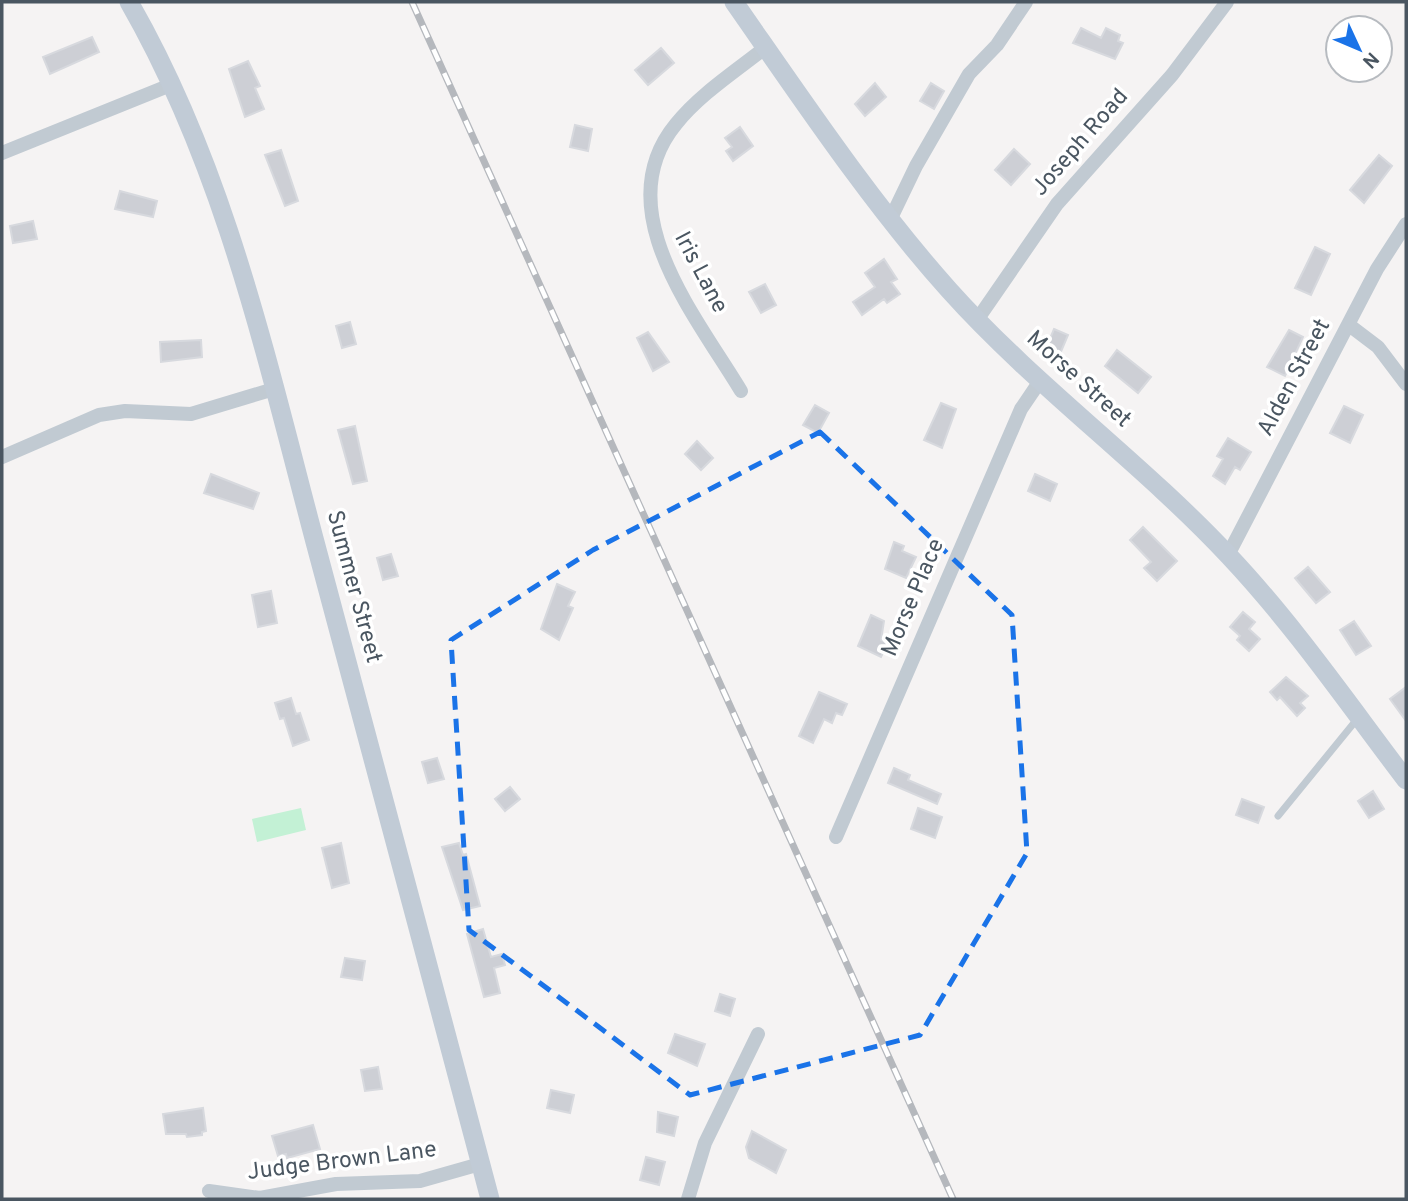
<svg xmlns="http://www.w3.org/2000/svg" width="1408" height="1201" viewBox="0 0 1408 1201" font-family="Overpass,sans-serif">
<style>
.green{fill:#c3f1d5}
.building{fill:#cdcfd5;stroke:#d7d9de;stroke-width:2}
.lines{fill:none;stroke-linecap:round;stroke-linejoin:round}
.lane{stroke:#c1cad2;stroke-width:7}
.street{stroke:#c1cad2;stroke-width:14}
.secondary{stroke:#c1cbd6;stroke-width:19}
.rail-casing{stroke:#b5b8bd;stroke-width:7}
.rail{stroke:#fff;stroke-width:4.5;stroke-dasharray:13;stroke-linecap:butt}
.marked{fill:none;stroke:#1a73e8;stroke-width:5;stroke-dasharray:14 9;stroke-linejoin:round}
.labels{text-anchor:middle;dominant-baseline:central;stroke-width:7;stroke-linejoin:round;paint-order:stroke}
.street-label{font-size:23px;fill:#4a5661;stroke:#fff}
</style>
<rect width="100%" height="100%" fill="#f5f3f3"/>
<path class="green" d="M301,808L306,830L257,842L252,819Z"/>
<path class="building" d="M1081,28L1101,38L1106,28L1120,35L1118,41L1123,43L1115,59L1073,43Z
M92,37L99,52L50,74L43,57Z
M661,48L674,63L648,85L635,70Z
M248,61L260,86L255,88L264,109L245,117L229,69Z
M875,83L886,97L865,116L855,104Z
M931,83L944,91L934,109L920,101Z
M575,125L592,129L588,151L570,147Z
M740,127L753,146L733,161L726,151L732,147L725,138Z
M1014,149L1030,164L1011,185L995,170Z
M281,150L298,201L285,206L265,155Z
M1379,155L1392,166L1364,203L1350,190Z
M120,191L157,201L153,217L115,209Z
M33,221L37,239L13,243L10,226Z
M1315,247L1330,254L1311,295L1295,288Z
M884,259L897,279L891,282L900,294L887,303L884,299L862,315L853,302L875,287L865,273Z
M765,284L776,305L761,313L749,292Z
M350,322L356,344L342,348L336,326Z
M1054,329L1068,335L1060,354L1046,348Z
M1289,330L1303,337L1285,376L1267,367Z
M648,332L669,362L653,371L637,338Z
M201,340L202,357L161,362L160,342Z
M1117,350L1151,377L1138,393L1105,366Z
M941,403L956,409L942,448L924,440Z
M815,405L829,413L818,433L803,425Z
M1344,406L1363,415L1350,443L1330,433Z
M355,426L367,481L353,484L338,430Z
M1228,438L1251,452L1240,470L1235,467L1225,484L1213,476L1223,459L1217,456Z
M697,441L713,458L701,470L685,454Z
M211,474L259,493L253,509L204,493Z
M1035,474L1057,484L1050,501L1028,491Z
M1143,527L1177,561L1157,581L1144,568L1151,562L1130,540Z
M894,542L904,546L902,551L916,557L906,578L885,569Z
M391,554L398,576L383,580L377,558Z
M1308,567L1330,592L1316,603L1295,578Z
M557,584L575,592L568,606L573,608L559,640L541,629Z
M271,591L277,623L258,627L252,595Z
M1243,612L1255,622L1249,629L1260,639L1249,651L1237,640L1240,636L1230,627Z
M871,615L884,621L881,640L888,643L881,657L858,646Z
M1354,621L1371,646L1356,655L1340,630Z
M1286,677L1308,696L1300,703L1305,708L1297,716L1280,697L1277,700L1270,692Z
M1406,687V721L1390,699Z
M819,692L847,704L842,715L836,713L832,723L824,719L813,743L799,736Z
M291,698L296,714L300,713L309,740L293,746L284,718L280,719L275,703Z
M437,758L444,779L428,783L422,762Z
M894,768L910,775L908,780L941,794L937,804L888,783Z
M510,787L520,799L505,811L495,799Z
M1373,791L1384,809L1369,818L1358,801Z
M1242,799L1264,807L1258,823L1236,815Z
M918,808L942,817L935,838L911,829Z
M341,843L349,883L332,888L322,848Z
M459,843L463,855L466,854L480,906L463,910L442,847Z
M483,929L491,957L502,954L505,965L494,968L500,993L484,997L467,934Z
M345,958L365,961L362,980L341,977Z
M720,994L735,999L730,1016L715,1011Z
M675,1034L705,1044L697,1066L668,1053Z
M378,1067L382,1089L365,1091L361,1070Z
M551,1090L574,1095L570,1113L547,1108Z
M203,1108L206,1131L202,1132V1135L187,1137L186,1134H166L163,1114Z
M658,1112L678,1117L674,1136L657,1132Z
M313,1125L320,1149L287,1158L286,1154L278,1156L272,1136Z
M752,1131L786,1150L776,1173L749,1158L746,1147Z
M646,1157L665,1162L659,1185L640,1180Z"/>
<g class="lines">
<path class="lane" d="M1278,816L1358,718"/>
<path class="street" d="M2,153L173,84
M891,218L916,166L969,74L997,45L1026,2
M977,320L1057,204L1172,75L1227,2
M1349,325L1378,347L1406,384
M741,391C696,316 606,209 676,124C700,94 736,71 766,47
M2,457L99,415L125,411L191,414L274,389
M1228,555L1377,269L1406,224
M836,837L1021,409L1040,381
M209,1191L260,1198L336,1184L420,1181L480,1164
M688,1199L705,1143L758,1034"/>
<path class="secondary" d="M129,2C225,169 266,357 315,542C375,761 431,980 490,1199
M734,2C801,98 871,203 949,290C1035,386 1141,462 1229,556C1294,625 1349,705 1406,780"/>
<defs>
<path id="rail" d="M412,2L953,1199"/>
</defs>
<use href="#rail" class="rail-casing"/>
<use href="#rail" class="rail"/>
</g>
<path class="marked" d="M820,432L1012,615L1027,853L920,1035L690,1095L469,930L451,640L593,550Z"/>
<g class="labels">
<g class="street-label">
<text transform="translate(1081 143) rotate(-49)">Joseph Road</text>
<text transform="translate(700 273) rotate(62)">Iris Lane</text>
<text transform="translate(1295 378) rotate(-62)">Alden Street</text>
<text transform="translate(1078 380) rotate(42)">Morse Street</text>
<text transform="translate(353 587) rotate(75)">Summer Street</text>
<text transform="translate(914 598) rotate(-67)">Morse Place</text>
<text transform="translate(342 1162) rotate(-7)">Judge Brown Lane</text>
</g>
</g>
<rect width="1408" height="1201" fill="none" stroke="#4a5661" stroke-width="7"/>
<g transform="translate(1359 49) rotate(134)"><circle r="33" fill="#ffffff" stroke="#b7bbc0" stroke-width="2"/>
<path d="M0-5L12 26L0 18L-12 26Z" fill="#1a73e8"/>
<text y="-10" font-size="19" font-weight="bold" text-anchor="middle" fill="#4a5661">N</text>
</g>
</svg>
